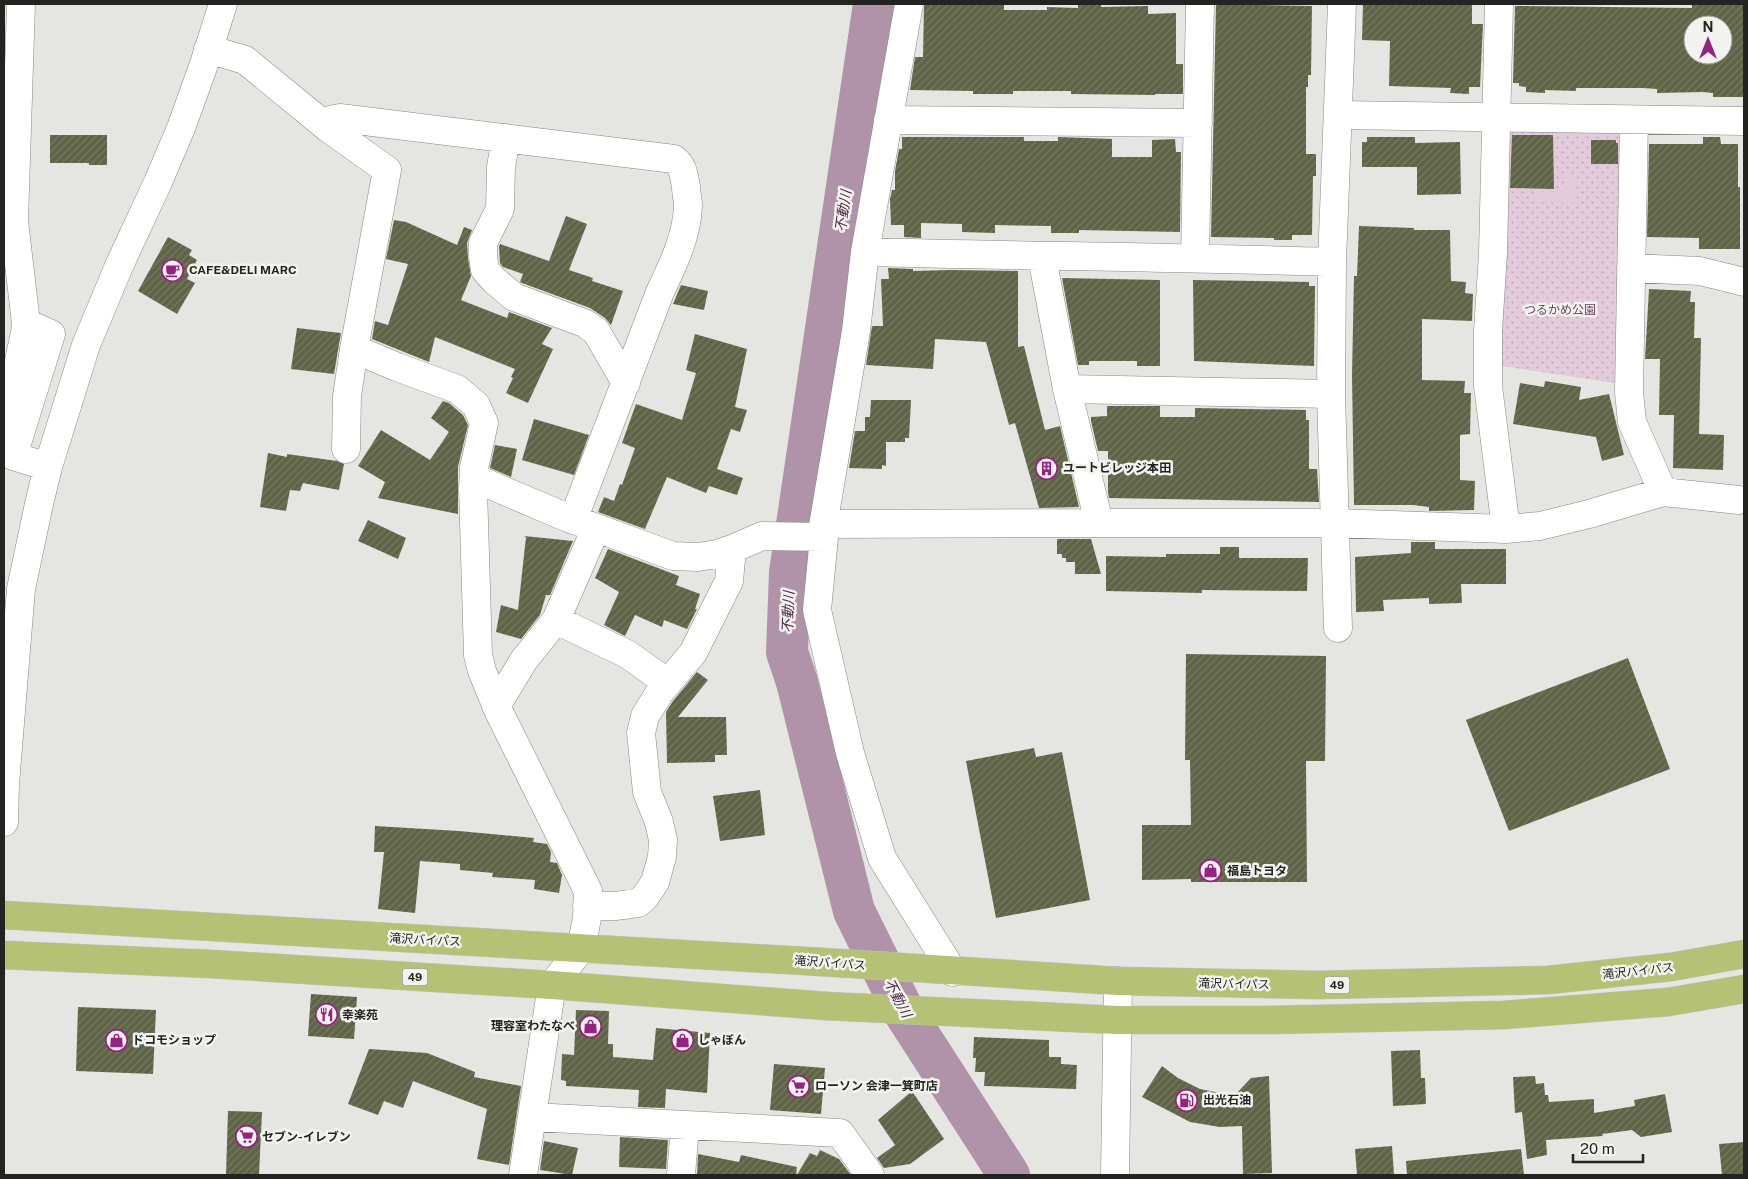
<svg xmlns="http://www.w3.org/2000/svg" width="1748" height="1179" viewBox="0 0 1748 1179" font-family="'Public Sans','Noto Sans JP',sans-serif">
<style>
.grass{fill:url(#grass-dots)}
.garden{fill:#e3cbdc}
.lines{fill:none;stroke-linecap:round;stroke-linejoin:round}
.river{stroke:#b093a8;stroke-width:42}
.building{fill:url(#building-hatch);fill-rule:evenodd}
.minor-casing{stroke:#868783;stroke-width:29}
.highway-casing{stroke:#c1c2c1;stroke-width:29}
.minor{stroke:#fff;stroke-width:28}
.highway{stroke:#b5c174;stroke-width:28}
.labels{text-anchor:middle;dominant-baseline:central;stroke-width:5;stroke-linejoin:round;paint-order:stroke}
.shield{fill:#f2f3ee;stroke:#61625f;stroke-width:1}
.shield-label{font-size:11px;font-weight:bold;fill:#232422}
.poi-label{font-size:12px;font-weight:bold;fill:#232422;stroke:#f2f3ee;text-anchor:start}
.park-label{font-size:12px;fill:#683e5e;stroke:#f2f3ee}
.street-label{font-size:12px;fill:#232422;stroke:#f2f3ee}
.water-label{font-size:14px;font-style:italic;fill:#4f2646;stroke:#f2f3ee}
</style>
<defs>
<pattern id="grass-dots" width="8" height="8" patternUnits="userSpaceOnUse" patternTransform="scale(1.25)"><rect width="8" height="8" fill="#e3cbdc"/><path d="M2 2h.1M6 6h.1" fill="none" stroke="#c2aebc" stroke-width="1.8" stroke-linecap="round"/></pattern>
<pattern id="building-hatch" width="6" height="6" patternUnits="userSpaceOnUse" patternTransform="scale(1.25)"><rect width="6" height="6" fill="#5f6446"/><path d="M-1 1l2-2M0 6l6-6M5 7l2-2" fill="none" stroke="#767a64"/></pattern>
</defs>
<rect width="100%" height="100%" fill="#e5e6e1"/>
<path class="grass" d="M1502,125L1629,127L1622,384L1494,365Z"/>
<path class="garden" d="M1567,174H1577V184H1572V189H1577V203L1537,202V192H1567Z"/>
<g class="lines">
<path class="river" d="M874,4L790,572L787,652L797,682L854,911L904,1012L1009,1175"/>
</g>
<path class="building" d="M924,4H1004V10H1047V7L1078,8V5H1101V7L1148,6V14L1176,13V64H1183V94H1155V95L1071,94V91H1013V94H973V91L910,90L915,57H923Z
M1216,4L1312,6L1311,75H1308V87H1306V154H1316V176H1313L1312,235H1292V240H1274V238L1211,237Z
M1363,4H1472V24H1483L1480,87H1469V94L1450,93L1451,88L1389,86L1390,41L1362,40Z
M1692,4L1744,5V97H1713V93L1703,92L1657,93V89L1643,88H1576V91L1545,90V93L1526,92V87L1519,86V83H1513L1515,6L1692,8ZM1693,25H1723V55H1693Z
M50,135H107V165H89V163H50Z
M1512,135H1553L1554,189L1510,188Z
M902,137H1024V141H1058V137L1112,139V157H1152V140L1175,139L1176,152H1181L1180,232L1079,230V233H1051V226L995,225V233L962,232V224L921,223V238L904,237V225H891L890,199L892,190H895V171L899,149H902Z
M1367,137H1415V143L1460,142L1461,194L1417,195V167H1362V142H1367Z
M1703,137H1720L1721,144H1738V187H1740V249H1699V238L1647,237L1649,144H1703Z
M1591,140H1616V143H1618V164H1591Z
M566,216L587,224L569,270L593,278L592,281L623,291L611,325L605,318L590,308L522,283L520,282L523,274L503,267L500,263L499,247L500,244L549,261Z
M394,220L406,222L457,245L464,227L472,230L467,243L468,258L471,276L461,300L507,318L509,312L552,328L542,344L553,349L528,403L506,393L513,378L511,377L515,369L435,337L429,362L372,339L375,321L388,325L408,264L386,259Z
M1359,226L1414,228V230H1450L1451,281L1466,282L1465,293L1473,294L1472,321L1422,319V380L1465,381L1464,393H1471L1470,434L1460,435V480L1475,481L1474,510L1429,511V507L1413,505H1354L1352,375L1354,276H1357Z
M168,237L192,250L189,255L197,260L187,279L195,283L177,314L138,291Z
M888,268L913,269V271L951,270L1018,271V347L1024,346L1045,430L1060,426L1079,507L1039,508L1015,423L1009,425L986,342L935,339L933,369L866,365L872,326H883L881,279H889Z
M1062,278L1160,280V366H1137V361H1089V365H1078Z
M1193,280L1309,282V286H1315L1314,366L1194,361Z
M681,285L708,291L704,310L673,304Z
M1649,289L1691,291L1690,302H1695L1694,338H1701L1699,434L1724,435L1723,470L1673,468L1674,415H1659L1660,359H1645Z
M297,328L341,333L334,374L291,369Z
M695,334L747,349L735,407L747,410L740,432L731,429L717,469L743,478L737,495L709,486L706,493L667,477L645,529L598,512L604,497L614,501L620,484L622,485L635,448L622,443L636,404L682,420L696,373L686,370Z
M1545,381L1581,387L1579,400L1609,394L1624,455L1602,461L1596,437L1513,424L1520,383L1544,387Z
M871,400H911L909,438H905V442H886V466L882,465V469L849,468L855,431H865V417H870Z
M443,401L449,403L463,415L468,425L458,467V514L378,498L385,482L358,466L381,430L430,460L449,432L431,418Z
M1107,406H1160V417H1195V408L1306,410V420H1309V469H1317L1319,502L1109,498L1108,492V451H1098L1091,421V417L1107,416Z
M534,419L589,435L574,475L522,460Z
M495,445L517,449L511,477L490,468Z
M268,453L287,457V454L337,461L344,464L339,490L303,483L300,491L290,490L286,511L260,507Z
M368,520L406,538L398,559L358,541Z
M524,536L573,541L550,595H546L540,615L521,639L496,632L501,605L518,610L526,537Z
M1057,539H1091L1101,574H1075V562H1066V558H1062V554H1057Z
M1411,542H1435V549H1506V584H1461L1462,603L1429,604V598L1383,600L1384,611L1356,612L1355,557L1411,553Z
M1220,547H1239V558H1308L1307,591L1202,590V593L1106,591V556L1166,557V554H1220Z
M608,549L679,576L676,585L700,594L695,609H697L687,629L664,620L662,627L635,615L625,636L604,625L619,592L595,578Z
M1186,654L1326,656L1325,761H1306L1307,882H1191V879L1142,880V825H1191L1190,760H1185Z
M1628,658L1670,769L1509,831L1466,720Z
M697,672L708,680L678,717H726L727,755H715V762L667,763L666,712L673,701Z
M1034,748L1036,757L1062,752L1090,900L996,918L966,761Z
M760,790L765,835L720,841L713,796Z
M375,826L459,831L534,838L533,842L547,844L551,852L550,862L557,863L562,875L559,893L534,889L535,880L492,877L493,873L460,870V864L420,861L415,913L378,909L384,852H374Z
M311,994L357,997L354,1039L308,1036Z
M78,1007L156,1010L153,1074L76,1071Z
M576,1010L609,1011L608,1044H613V1057L653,1060L656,1028L710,1033L707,1093L666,1089L665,1108L638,1107L639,1090L566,1086V1081L561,1080L562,1054L574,1055Z
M974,1037L1049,1040V1057H1061V1064L1077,1065L1076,1089L984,1086L985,1072H975L976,1058H973Z
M369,1049L427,1053L475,1072L474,1077L521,1086L509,1165L477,1159L487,1109L413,1081L403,1108L384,1101L378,1115L348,1104Z
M1420,1050L1421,1078H1425L1426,1104L1393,1106L1391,1051Z
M774,1064L825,1068L821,1114L770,1110Z
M1162,1066L1178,1078L1200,1089L1220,1093H1237L1251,1078L1269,1076L1272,1173L1243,1174L1242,1126L1220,1127L1190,1122L1142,1097Z
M1535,1076L1536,1084L1544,1083L1545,1095H1548L1549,1102L1594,1099V1113L1635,1106L1634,1100L1665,1094L1672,1132L1641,1137L1632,1130L1602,1134L1603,1136L1546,1140L1547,1155L1527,1159L1522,1112L1515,1113L1513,1077Z
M912,1091L944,1139L910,1164L884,1168L877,1158L895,1145L878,1120Z
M228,1111L262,1112L259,1175H226Z
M620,1137L668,1140L666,1169L619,1167Z
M544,1141L578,1148L572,1175L540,1170Z
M1744,1142V1175H1722L1719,1144Z
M1392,1146L1394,1175H1357L1355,1149Z
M1521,1149L1524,1175H1407L1406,1161Z
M820,1150L839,1159L851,1175H797L810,1153L817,1156Z
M698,1154L739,1162L741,1155L797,1167L796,1175H697Z"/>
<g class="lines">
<defs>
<path id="minor" d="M21,4L14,221L26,323L51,334L13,456L48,467
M909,4L865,252L856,331L822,532L824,537L817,610L850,753L882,858L953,972
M208,49L245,60L328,128L387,170L354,349L397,367L457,389L476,405L484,423L474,468L473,488L478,655L482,671L499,712L588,891L587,918L581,949L552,985L523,1175
M1338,115L1744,121
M888,120L1198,123
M1634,120L1629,392L1632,422L1663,492
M321,122L340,118L674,159C683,166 684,175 686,187C686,193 688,200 688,206C687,236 673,265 660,292L573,520
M506,138L501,167L500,209L483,243V256L485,270L494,280L514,297L584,323L596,331L626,383
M865,252C1021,256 1177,257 1332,262
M1042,257L1067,389L1099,523H1335L1506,529L1488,386V331L1493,253L1499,4
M1195,257L1200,4
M1631,268L1700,271L1744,282
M1067,389L1331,394
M4,430L25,333L26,323
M346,449L347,396L354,349
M474,478L561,515L673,556L698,557L717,554L732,549L762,536L824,537
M824,524L1099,523
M1506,529L1540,526L1589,514L1663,492L1739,500
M556,620L627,654L668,683
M1338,628L1331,394L1332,262L1342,4
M496,706L524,660L556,620L596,528
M4,822L5,784L21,589L39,504L48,467L86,345L119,266L158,182L181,128L203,67L223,4
M587,906H615L638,903L645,897L655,882L662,857L663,840L659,822L647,792L641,733L645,716L660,692L693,653L729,581L732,549
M532,1117L840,1133L870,1175
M681,1175L685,1126
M1115,1175L1118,981"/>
<path id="highway" d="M4,915L822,962L1118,981L1317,985L1548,980L1671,967L1744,954
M4,955L211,964L552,985L826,1006L1117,1020H1268L1503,1015L1668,1002L1744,989"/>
</defs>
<use href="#minor" class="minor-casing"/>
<use href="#highway" class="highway-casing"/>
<use href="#minor" class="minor"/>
<use href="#highway" class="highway"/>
</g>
<defs>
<symbol id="cafe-ring" viewBox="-11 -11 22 22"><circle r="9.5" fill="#f2f3ee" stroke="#952281" stroke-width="1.5"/><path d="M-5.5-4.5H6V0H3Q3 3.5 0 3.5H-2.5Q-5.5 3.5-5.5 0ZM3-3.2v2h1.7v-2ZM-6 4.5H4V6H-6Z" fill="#952281"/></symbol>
<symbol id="building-ring" viewBox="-11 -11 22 22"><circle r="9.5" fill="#f2f3ee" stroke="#952281" stroke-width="1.5"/><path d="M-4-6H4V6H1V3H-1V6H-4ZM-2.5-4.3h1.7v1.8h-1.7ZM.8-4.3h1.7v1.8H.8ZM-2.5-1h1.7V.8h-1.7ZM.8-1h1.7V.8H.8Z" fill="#952281"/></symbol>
<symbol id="shop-ring" viewBox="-11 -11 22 22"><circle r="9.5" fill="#f2f3ee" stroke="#952281" stroke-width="1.5"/><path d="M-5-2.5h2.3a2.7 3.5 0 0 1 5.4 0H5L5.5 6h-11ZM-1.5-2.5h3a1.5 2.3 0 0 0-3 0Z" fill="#952281"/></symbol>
<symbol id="restaurant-ring" viewBox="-11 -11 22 22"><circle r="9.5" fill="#f2f3ee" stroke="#952281" stroke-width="1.5"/><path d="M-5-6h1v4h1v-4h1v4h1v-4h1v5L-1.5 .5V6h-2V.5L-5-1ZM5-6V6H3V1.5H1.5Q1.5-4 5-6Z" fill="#952281"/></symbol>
<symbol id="supermarket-ring" viewBox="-11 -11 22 22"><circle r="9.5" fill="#f2f3ee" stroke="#952281" stroke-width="1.5"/><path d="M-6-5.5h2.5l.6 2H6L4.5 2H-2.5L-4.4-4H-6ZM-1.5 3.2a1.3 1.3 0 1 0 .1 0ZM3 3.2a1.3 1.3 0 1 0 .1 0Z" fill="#952281"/></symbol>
<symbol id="fuel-ring" viewBox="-11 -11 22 22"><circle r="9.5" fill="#f2f3ee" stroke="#952281" stroke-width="1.5"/><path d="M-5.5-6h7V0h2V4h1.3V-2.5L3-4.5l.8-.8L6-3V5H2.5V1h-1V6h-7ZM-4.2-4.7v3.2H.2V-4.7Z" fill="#952281"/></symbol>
</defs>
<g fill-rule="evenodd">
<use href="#cafe-ring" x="160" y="258" width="25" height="25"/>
<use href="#building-ring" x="1034" y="456" width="25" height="25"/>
<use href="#shop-ring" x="1198" y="858" width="25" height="25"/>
<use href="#restaurant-ring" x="314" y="1002" width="25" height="25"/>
<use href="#shop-ring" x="578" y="1014" width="25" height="25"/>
<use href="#shop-ring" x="104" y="1028" width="25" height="25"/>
<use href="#shop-ring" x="670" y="1028" width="25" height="25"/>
<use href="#supermarket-ring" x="786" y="1074" width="25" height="25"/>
<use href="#fuel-ring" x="1174" y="1088" width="25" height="25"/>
<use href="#supermarket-ring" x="234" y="1124" width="25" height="25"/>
</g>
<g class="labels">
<g class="shield">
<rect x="402.5" y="968.5" width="25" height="17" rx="4"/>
<rect x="1324.5" y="976.5" width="25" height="17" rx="4"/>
</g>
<g class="shield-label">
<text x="415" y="977">49</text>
<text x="1337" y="985">49</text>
</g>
<g class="poi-label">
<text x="189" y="270">CAFE&amp;DELI MARC</text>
<text x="1063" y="468">ユートビレッジ本田</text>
<text x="1227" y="871">福島トヨタ</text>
<text x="342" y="1015">幸楽苑</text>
<text x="575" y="1026" text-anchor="end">理容室わたなべ</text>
<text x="132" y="1040">ドコモショップ</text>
<text x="698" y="1040">しゃぼん</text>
<text x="815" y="1086">ローソン 会津一箕町店</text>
<text x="1203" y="1100">出光石油</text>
<text x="262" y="1137">セブン-イレブン</text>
</g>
<g class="park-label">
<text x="1560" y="310">つるかめ公園</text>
</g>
<g class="street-label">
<text transform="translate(425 940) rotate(3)">滝沢バイパス</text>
<text transform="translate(830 963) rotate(4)">滝沢バイパス</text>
<text transform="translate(1638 971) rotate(-6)">滝沢バイパス</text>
<text transform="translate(1234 984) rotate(1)">滝沢バイパス</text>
</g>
<g class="water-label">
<text transform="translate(843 211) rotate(-82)">不動川</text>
<text transform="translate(788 612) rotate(-88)">不動川</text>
<text transform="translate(898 998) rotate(62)">不動川</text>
</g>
</g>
<rect width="1748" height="1179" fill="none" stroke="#232422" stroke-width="10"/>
<g transform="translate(1708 40)"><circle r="24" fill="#f2f3ee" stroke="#9fa09c"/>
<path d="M0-4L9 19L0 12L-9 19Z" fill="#952281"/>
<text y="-8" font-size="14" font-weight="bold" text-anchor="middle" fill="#232422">N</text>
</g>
<path d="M1573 1154v8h70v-8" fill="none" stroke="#232422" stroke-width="2.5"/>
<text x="1580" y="1154" font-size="15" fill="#232422" stroke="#f2f3ee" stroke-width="4" paint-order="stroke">20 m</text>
</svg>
